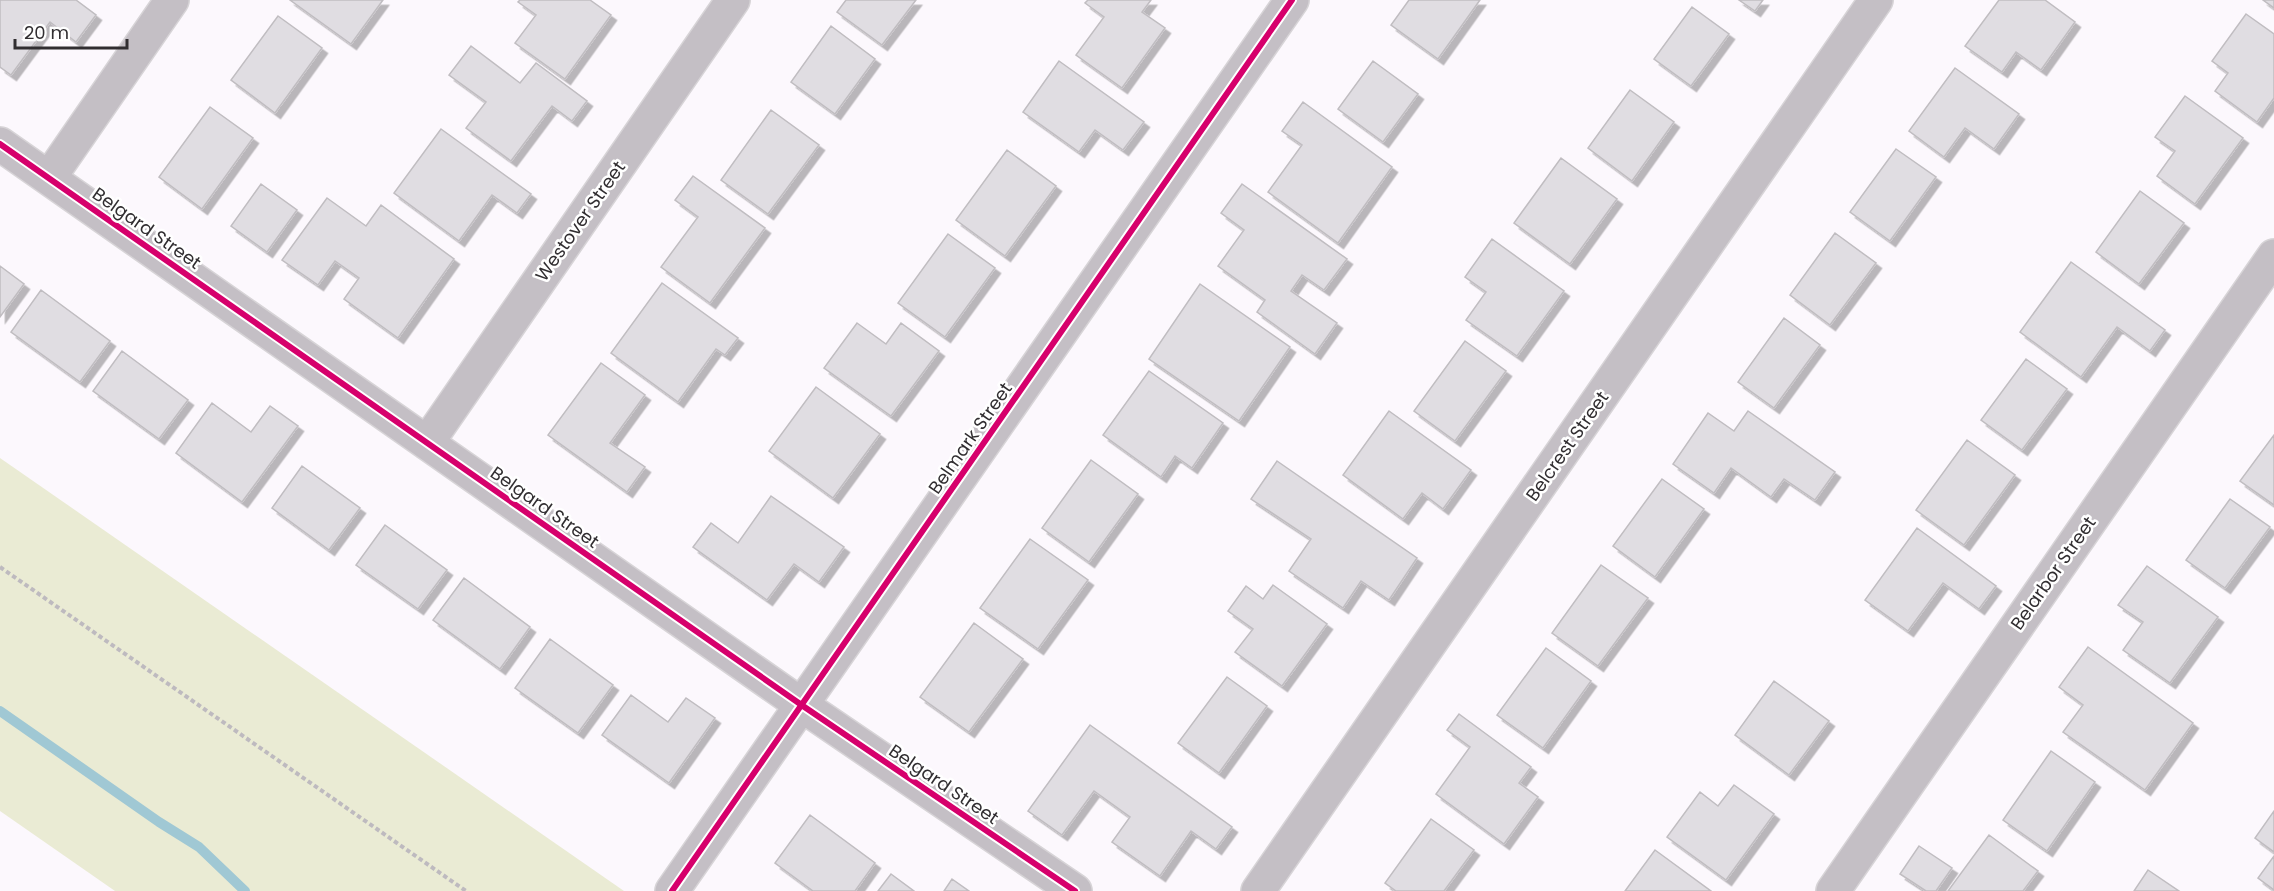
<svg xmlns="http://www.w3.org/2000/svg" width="2274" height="891" viewBox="0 0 2274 891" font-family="Poppins,sans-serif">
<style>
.grass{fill:#eaebd4}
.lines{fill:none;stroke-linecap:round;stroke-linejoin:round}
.stream{stroke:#a0c8d4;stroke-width:10}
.building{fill:#e0dde2;stroke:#c0bdc1;stroke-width:1.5;filter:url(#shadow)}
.street-casing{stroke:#d7d4d7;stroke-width:36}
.path{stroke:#bebabf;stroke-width:4;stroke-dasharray:4.5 3;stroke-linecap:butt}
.street{stroke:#c4bfc5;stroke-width:33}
.cycleway-casing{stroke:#fff;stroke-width:10}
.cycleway{stroke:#d6006c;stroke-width:6}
.labels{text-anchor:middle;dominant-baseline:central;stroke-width:5;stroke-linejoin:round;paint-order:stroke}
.street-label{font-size:18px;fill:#312e31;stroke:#fff}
</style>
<defs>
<filter id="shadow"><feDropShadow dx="5.5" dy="5.5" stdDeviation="0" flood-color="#0004"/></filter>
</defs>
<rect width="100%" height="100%" fill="#fcf8fd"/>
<path class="grass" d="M0,458L624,891H115L0,811Z"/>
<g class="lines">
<path class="stream" d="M0,711L159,822L199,847L245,891"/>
</g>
<path class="building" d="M0,0H76L96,15L76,42L50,22L11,75L0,67Z
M290,0H383L351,44Z
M520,0H590L611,15L565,79L515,43L536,15L518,2Z
M846,0H916L882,45L837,12Z
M1088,0H1151L1142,12L1165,28L1122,88L1076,55L1104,17L1085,3Z
M1409,0H1480L1438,59L1391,25Z
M1739,0H1763L1755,11Z
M1999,0H2045L2075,22L2041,70L2016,52L2002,72L1965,46Z
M2263,0H2274V8Z
M1692,7L1729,34L1691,86L1654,59Z
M2246,14L2274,34V98L2257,122L2215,91L2228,73L2212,61Z
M278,16L322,48L275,113L231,80Z
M831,26L875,59L835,114L791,82Z
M471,46L520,83L536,63L587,101L572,121L552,106L511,161L466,128L486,102L449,75Z
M1059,61L1144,122L1123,150L1095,130L1079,152L1023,112Z
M1373,61L1418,94L1383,142L1338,109Z
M1955,68L2019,114L1994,149L1965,128L1944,157L1909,131Z
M1630,90L1674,122L1632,181L1588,148Z
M2185,96L2243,138L2195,204L2157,176L2175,151L2155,137Z
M1303,102L1392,167L1338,243L1268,192L1302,145L1282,131Z
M210,107L253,138L202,209L159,177Z
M771,110L819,145L768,214L721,180Z
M441,129L531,194L517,213L492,195L459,241L394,193Z
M1896,149L1936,177L1890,241L1850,212Z
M1007,150L1056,186L1005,256L956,220Z
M1561,158L1617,199L1570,264L1514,223Z
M693,176L765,228L710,303L661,267L698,217L675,200Z
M261,184L297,210L267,252L231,226Z
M1242,184L1347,259L1324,290L1302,275L1291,291L1337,323L1315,354L1257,312L1265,300L1218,266L1244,230L1221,213Z
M2140,191L2184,223L2139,284L2096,252Z
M327,198L366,226L381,205L454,259L398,338L344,299L359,278L335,261L318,285L282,260Z
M1835,233L1876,263L1830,325L1790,295Z
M948,234L995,268L945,337L898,303Z
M1492,239L1564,291L1517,356L1466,320L1486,292L1465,277Z
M2071,262L2165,330L2150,351L2117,327L2081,377L2020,332Z
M0,266L24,284L0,317Z
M662,283L738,338L725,355L716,349L678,402L611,353Z
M1200,284L1290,347L1239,421L1149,359Z
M41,290L110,341L80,382L11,332Z
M1784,318L1820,345L1774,408L1738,382Z
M857,323L886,344L901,323L939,351L891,416L824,368Z
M1465,341L1506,371L1455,441L1414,411Z
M122,351L188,400L159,439L93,391Z
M2026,359L2067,389L2022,450L1981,420Z
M601,363L645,395L610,443L645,467L627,492L548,435Z
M1149,371L1223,423L1192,468L1175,456L1161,477L1103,435Z
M816,387L880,434L833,498L769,451Z
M212,403L251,432L270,406L298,426L242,502L176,453Z
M1389,411L1471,470L1443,509L1422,493L1403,519L1343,475Z
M1748,411L1835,472L1815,500L1784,479L1771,497L1731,468L1714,493L1673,464L1708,413L1734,431Z
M2274,435V505L2240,481Z
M1967,440L2015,475L1964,545L1916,510Z
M1091,460L1138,494L1089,562L1042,528Z
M1277,461L1417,558L1389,600L1361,581L1343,608L1289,571L1311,539L1251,499Z
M302,466L360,508L329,550L272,508Z
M1662,479L1704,509L1655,577L1613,546Z
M771,496L844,547L819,582L794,564L767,600L693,547L711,523L738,543Z
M2230,499L2270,527L2225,588L2186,560Z
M385,525L447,570L418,609L356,565Z
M1917,528L1996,586L1979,609L1943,583L1908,631L1865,600Z
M1030,539L1088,580L1038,649L980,608Z
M1601,565L1648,598L1598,666L1552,633Z
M2147,566L2218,617L2170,683L2123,650L2143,622L2118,605Z
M464,578L530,627L500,669L433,620Z
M1273,585L1327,624L1282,686L1235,652L1253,629L1228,611L1246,586L1263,599Z
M974,623L1023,659L969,732L920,697Z
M550,639L613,685L578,733L515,688Z
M2088,647L2193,723L2145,790L2063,732L2083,705L2059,687Z
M1546,648L1591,681L1543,748L1497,715Z
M1227,677L1267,706L1219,773L1178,743Z
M1774,681L1829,721L1789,775L1735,735Z
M631,695L668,722L686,698L715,718L669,783L602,735Z
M1459,714L1531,767L1519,783L1538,797L1504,844L1436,794L1470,747L1447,730Z
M1090,725L1232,827L1216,849L1191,831L1160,876L1112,842L1130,817L1094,791L1062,835L1028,811Z
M2051,751L2095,782L2047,851L2003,820Z
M1734,785L1774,814L1726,880L1667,837L1700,792L1718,806Z
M2274,811V852L2255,838Z
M810,815L875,863L855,891H813L775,863Z
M1431,819L1474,850L1444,891H1396L1385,883Z
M1989,835L2038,871L2023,891H1948Z
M1919,846L1952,868L1936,891H1926L1900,874Z
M1655,850L1711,891H1625Z
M2274,856V890L2258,878Z
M2148,870L2179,891H2134Z
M891,874L914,891H878Z
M952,879L969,891H944Z"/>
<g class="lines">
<defs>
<path id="street" d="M0,144L803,706L1075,891
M49,178L172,0
M427,443L733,0
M672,891L1292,0
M1258,891L1876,0
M1833,891L2274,256"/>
</defs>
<use href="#street" class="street-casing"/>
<path class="path" d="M0,567L466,891"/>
<use href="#street" class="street"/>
<defs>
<path id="cycleway" d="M0,144L803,706L1075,891
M672,891L1292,0"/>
</defs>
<use href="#cycleway" class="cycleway-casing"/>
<use href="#cycleway" class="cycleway"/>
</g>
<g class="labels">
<g class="street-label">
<text transform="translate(580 221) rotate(-55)">Westover Street</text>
<text transform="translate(147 228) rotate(35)">Belgard Street</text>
<text transform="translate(970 438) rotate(-55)">Belmark Street</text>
<text transform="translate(1567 446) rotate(-55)">Belcrest Street</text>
<text transform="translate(545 507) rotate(35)">Belgard Street</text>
<text transform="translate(2053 573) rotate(-55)">Belarbor Street</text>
<text transform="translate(944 784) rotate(34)">Belgard Street</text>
</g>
</g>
<path d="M15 39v9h112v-9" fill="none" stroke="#312e31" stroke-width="3"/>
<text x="24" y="39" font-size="18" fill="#312e31" stroke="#ffffff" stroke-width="4.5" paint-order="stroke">20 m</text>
</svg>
